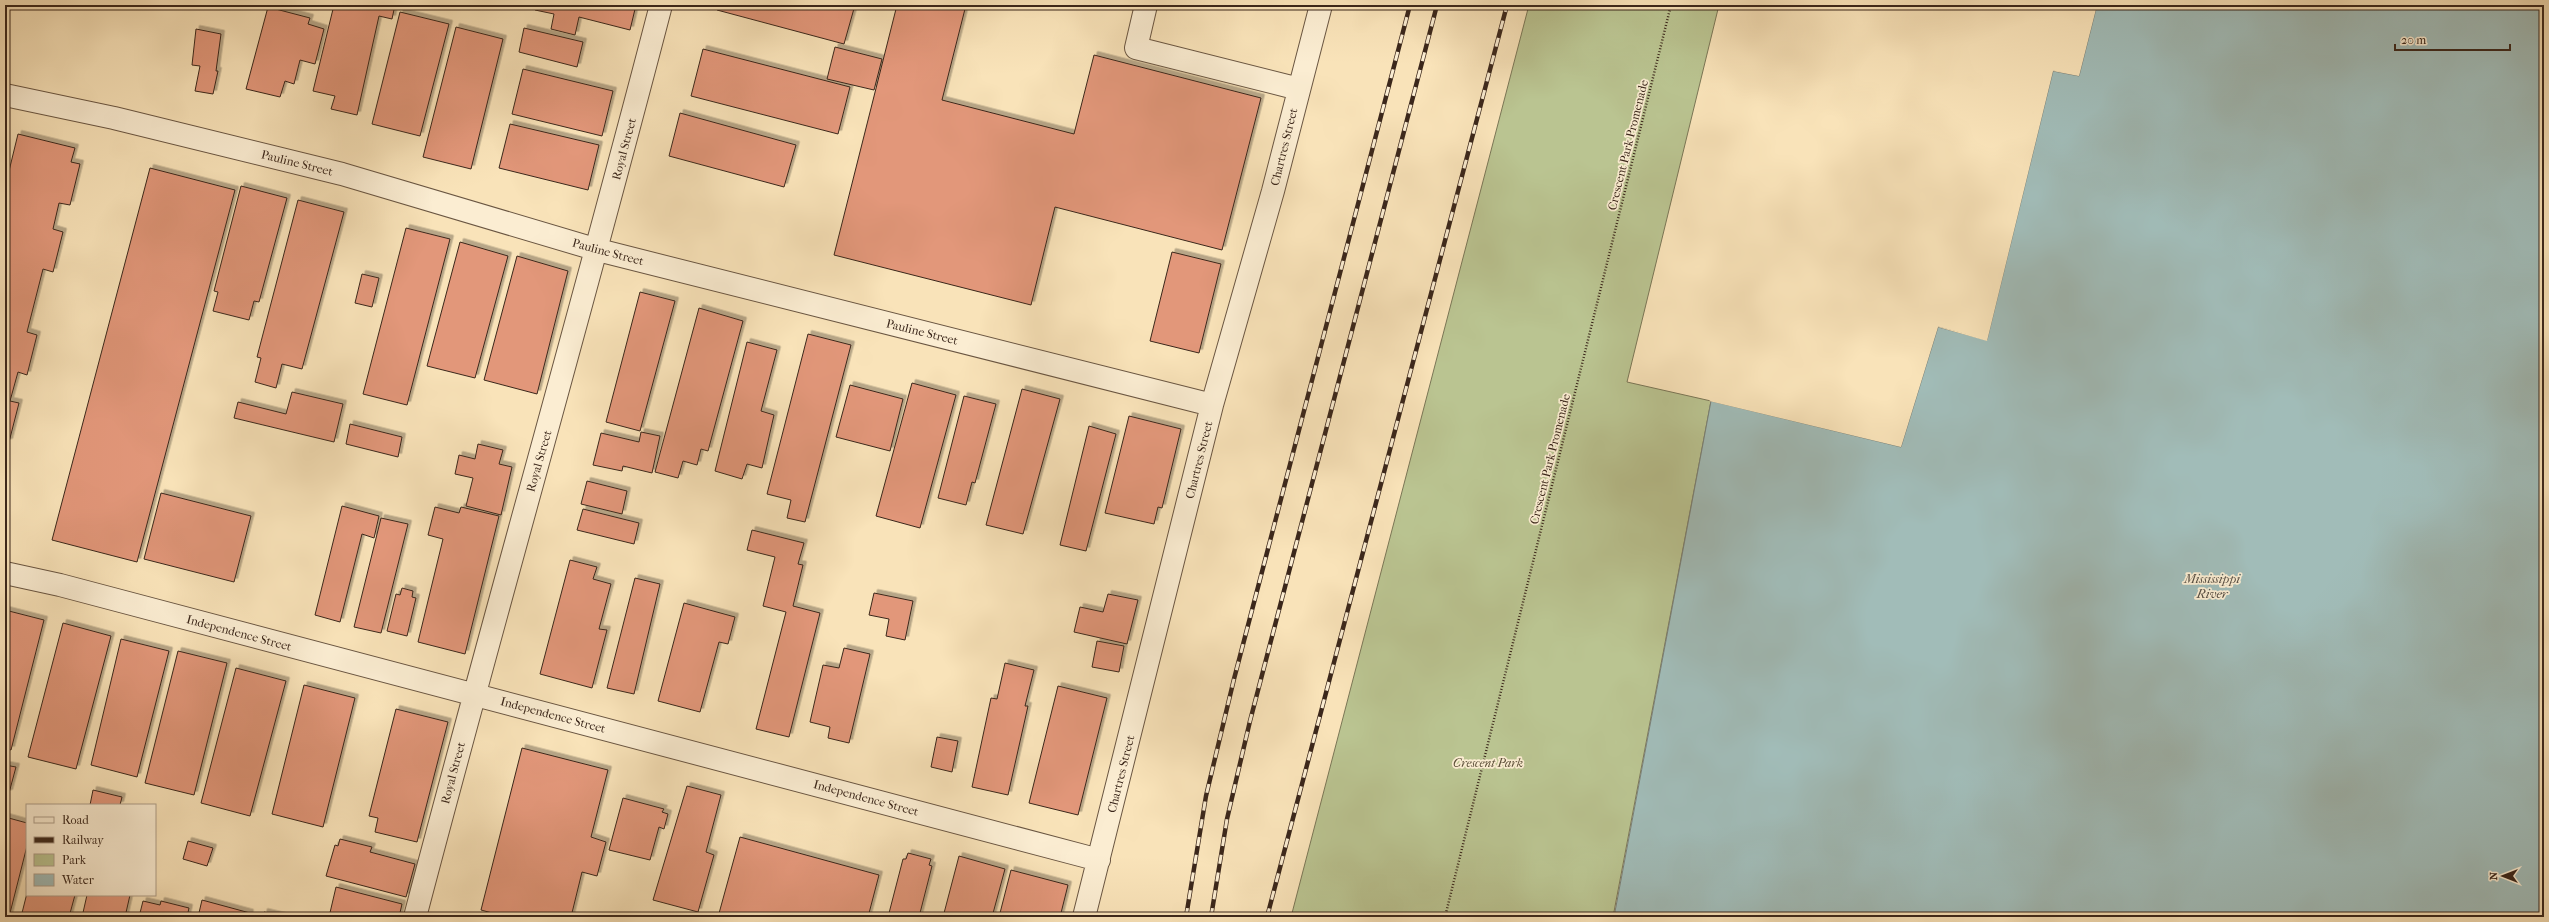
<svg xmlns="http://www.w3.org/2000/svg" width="2549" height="922" viewBox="0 0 2549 922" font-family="'IM FELL French Canon',serif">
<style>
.green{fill:#bac491;stroke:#7a7656}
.water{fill:#a1bcb8;stroke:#788079}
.pier{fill:#f9e3b9}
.building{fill:#e2977a;stroke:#3b271b;filter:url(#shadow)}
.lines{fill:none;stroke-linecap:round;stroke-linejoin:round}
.minor-casing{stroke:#6a5642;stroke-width:24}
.path{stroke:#3b271b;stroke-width:2.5;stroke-dasharray:1 2;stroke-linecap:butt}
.minor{stroke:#fbedd2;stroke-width:22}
.rail-casing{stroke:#3b271b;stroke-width:4.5}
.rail{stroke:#fbedd2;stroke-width:3;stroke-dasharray:9;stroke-linecap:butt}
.labels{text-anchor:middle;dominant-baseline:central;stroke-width:3.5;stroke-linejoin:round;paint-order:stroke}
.street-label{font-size:12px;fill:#3b271b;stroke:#fbedd2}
.park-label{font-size:12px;font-style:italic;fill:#5b4e38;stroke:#fbedd2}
.water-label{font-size:13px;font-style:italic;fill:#544c42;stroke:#fbedd2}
</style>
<defs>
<filter id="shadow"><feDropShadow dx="3.5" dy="-3.5" stdDeviation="0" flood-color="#0004"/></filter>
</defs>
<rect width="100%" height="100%" fill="#f9e3b9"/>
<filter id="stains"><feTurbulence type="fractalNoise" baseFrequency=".005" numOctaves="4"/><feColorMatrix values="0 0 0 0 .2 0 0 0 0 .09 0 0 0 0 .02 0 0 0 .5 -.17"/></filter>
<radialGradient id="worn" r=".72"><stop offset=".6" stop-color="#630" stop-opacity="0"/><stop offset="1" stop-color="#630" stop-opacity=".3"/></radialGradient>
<path class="green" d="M1529,5H1719L1627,382L1711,401L1613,917H1291Z"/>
<path class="water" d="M2097,5H2544V917H1614L1711,401L1901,447L1938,327L1987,340L2053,71L2079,76Z"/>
<path class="pier" d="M2095,5H2097L2079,76L2053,71L1987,341L1938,327L1901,447L1709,401L1712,399L1899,445L1936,326L1985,338L2051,70L2077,74Z"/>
<path class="building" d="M334,5H395L392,19L379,16L357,115L331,109L335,96L313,91Z
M536,5H636L630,30L579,17L575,35L551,29L554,14L535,10Z
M718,5H855L844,44L717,10Z
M897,5H966L942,100L1074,134L1094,55L1261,98L1222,250L1055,207L1031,305L834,255Z
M268,7L310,18L308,24L324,29L315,64L300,60L294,84L285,81L280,97L246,89Z
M400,12L449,24L420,136L372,124Z
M456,27L503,39L471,169L423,157Z
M524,28L583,42L577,67L519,52Z
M196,29L221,34L216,71H218L213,94L195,91L200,66L192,65Z
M835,47L882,59L874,90L827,79Z
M703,49L850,87L838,134L691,96Z
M523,69L613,91L602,136L512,114Z
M680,113L796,145L784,187L669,156Z
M510,124L599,145L588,190L499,168Z
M18,134L75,148L71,162L80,164L70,205L59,203L53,229L63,232L53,272L43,269L27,332L37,335L27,375L18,372L10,401L19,403L9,442H5V170L9,171Z
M150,168L235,190L137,562L52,540Z
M241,186L287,198L259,302L254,301L249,320L213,311L218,292L214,291Z
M298,200L344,212L302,369L282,364L276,388L255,382L261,358L257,357Z
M406,228L450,239L407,405L363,394Z
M460,242L508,256L475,378L427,366Z
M1172,252L1221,264L1199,353L1150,341Z
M517,256L568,271L537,394L484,380Z
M362,274L379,278L372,307L355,303Z
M640,292L675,301L640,431L606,422Z
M699,308L743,321L708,451L701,449L697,465L683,461L678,478L655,472Z
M808,334L851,345L805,522L787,518L791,500L767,494Z
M747,342L777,350L761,411L774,415L762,468L747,464L742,479L715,471Z
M912,383L956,395L920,528L876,516Z
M850,385L903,399L890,451L836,437Z
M1022,389L1060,399L1023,534L986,525Z
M292,392L343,404L334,442L234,418L238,402L286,414Z
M964,396L996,404L975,483L972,482L966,505L938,498Z
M1129,416L1181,429L1162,508L1158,507L1154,524L1105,513Z
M350,424L402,437L398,457L346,444Z
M1089,426L1116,434L1086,551L1060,545Z
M641,432L660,436L652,473L623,466L622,471L593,465L601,433L639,442Z
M478,444L503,450L499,464L512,467L501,515L466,506L473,478L455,474L459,455L475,459Z
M587,481L627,491L622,514L581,504Z
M161,493L251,516L234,582L144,559Z
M342,506L379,516L374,538L362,534L340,622L315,615Z
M435,507L459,513L461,507L499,516L465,654L418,642L443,539L428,535Z
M583,509L639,523L634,544L577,530Z
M381,518L408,524L381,633L354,627Z
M752,530L804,543L798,564L803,565L793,606L820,613L789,737L756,729L786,612L763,606L775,557L747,550Z
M570,560L597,567L593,579L611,584L599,629L607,630L592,688L540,674Z
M635,578L660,584L634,694L607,688Z
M402,588L413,591L412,597L416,598L407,636L387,631L396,594L400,595Z
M874,593L913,601L905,640L886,636L889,619L869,615Z
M1108,594L1138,600L1127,644L1074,632L1080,607L1103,612Z
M684,603L735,617L728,644L719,642L700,712L658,701Z
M5,610L44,620L11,750L5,748Z
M63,623L111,636L76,769L28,757Z
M121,639L169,651L137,777L91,765Z
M1097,641L1124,646L1119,672L1092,667Z
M844,648L870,654L849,743L828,738L830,727L810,722L823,665L839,668Z
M178,651L227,663L194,795L145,783Z
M1005,663L1034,670L1025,706H1028L1008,795L972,787L991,698L997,699Z
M236,668L286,681L250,816L201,803Z
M304,685L355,698L323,827L272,814Z
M1058,686L1107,698L1078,815L1029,803Z
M396,709L448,722L417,842L375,832L378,818L369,816Z
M937,737L958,741L952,772L931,767Z
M522,748L608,770L591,837L606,842L597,876L582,872L571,917H507L481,910Z
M5,765L16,767L9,793H5Z
M687,786L721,795L706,852L714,855L698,912L653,900Z
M93,790L122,797L120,805H90Z
M623,798L664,809L662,812L668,814L664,829L659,827L650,860L609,850Z
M5,817L27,823V846L9,917H5Z
M740,837L879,875L868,917H788L777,914V917H718Z
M340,839L372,847L370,852L415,864L406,897L326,876L335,845L338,846Z
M188,841L213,848L207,866L183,859Z
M908,853L931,859L929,865L932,866L919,917H888L903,859H906Z
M959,856L1005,869L992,917H943Z
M1011,870L1068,885L1060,917H999Z
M336,887L402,904L399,917H329Z
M27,893V895H75L69,917H21Z
M87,895H130L125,917H82Z
M202,900L250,913L249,917H198Z
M143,901L160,905L161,901L189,908L187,917H139Z
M264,912L285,917H263Z"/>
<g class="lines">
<defs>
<path id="minor" d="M1146,5L1136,48L1299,89
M5,95L114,118L342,174L598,250L1212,405
M5,573L60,585L1099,860
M415,917C495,612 582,310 661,5
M1084,917L1212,405L1273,191L1321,5"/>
</defs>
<use href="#minor" class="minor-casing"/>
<path class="path" d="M1445,917L1671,5"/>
<use href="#minor" class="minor"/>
<defs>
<path id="rail" d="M1186,917L1206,796L1234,679L1410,5
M1211,917L1227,819L1250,721L1437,5
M1267,917L1507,5"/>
</defs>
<use href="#rail" class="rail-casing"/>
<use href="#rail" class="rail"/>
</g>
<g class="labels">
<g class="street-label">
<text transform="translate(1628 145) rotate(-76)">Crescent Park Promenade</text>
<text transform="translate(1284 147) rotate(-76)">Chartres Street</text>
<text transform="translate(624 149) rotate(-75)">Royal Street</text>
<text transform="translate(297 163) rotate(14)">Pauline Street</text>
<text transform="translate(608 252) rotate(15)">Pauline Street</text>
<text transform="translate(922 332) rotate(14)">Pauline Street</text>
<text transform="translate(1550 459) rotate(-76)">Crescent Park Promenade</text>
<text transform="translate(1199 460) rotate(-76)">Chartres Street</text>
<text transform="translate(539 461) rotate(-74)">Royal Street</text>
<text transform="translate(239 633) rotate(15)">Independence Street</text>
<text transform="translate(553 715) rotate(15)">Independence Street</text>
<text transform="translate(453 773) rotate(-75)">Royal Street</text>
<text transform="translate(1121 774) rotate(-76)">Chartres Street</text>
<text transform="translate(866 798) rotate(15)">Independence Street</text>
</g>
<g class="park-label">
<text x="1488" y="763">Crescent Park</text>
</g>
<g class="water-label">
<text x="2212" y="578">Mississippi<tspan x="2212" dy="15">River</tspan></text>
</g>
</g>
<rect width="2549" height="922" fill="none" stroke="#f9e3b9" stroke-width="20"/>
<rect x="6" y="6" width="2537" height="910" fill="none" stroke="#3b271b" stroke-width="2"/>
<rect x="10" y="10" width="2529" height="902" fill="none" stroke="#3b271b"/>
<rect x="26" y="804" width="130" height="92" fill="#fbedd2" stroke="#ae9e89"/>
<rect x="34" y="817" width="20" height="6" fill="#fbedd2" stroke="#ae9e89"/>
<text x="62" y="824" font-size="12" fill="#3b271b">Road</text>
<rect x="34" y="837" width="20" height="6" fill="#3b271b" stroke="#ae9e89"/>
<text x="62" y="844" font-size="12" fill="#3b271b">Railway</text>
<rect x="34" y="854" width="20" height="12" fill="#bac491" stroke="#ae9e89"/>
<text x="62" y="864" font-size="12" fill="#3b271b">Park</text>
<rect x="34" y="874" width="20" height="12" fill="#a1bcb8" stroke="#ae9e89"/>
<text x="62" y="884" font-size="12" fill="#3b271b">Water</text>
<g transform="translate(2503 876) rotate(270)" stroke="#fbedd2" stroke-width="3" paint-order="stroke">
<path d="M0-3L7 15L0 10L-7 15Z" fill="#3b271b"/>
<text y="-6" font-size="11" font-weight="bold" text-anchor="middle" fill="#3b271b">N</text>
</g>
<path d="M2395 44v6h115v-6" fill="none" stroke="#3b271b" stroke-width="2"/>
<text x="2401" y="44" font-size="12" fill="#3b271b" stroke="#fbedd2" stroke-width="3" paint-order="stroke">20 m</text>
<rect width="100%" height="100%" filter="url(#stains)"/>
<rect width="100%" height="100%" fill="url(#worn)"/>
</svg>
